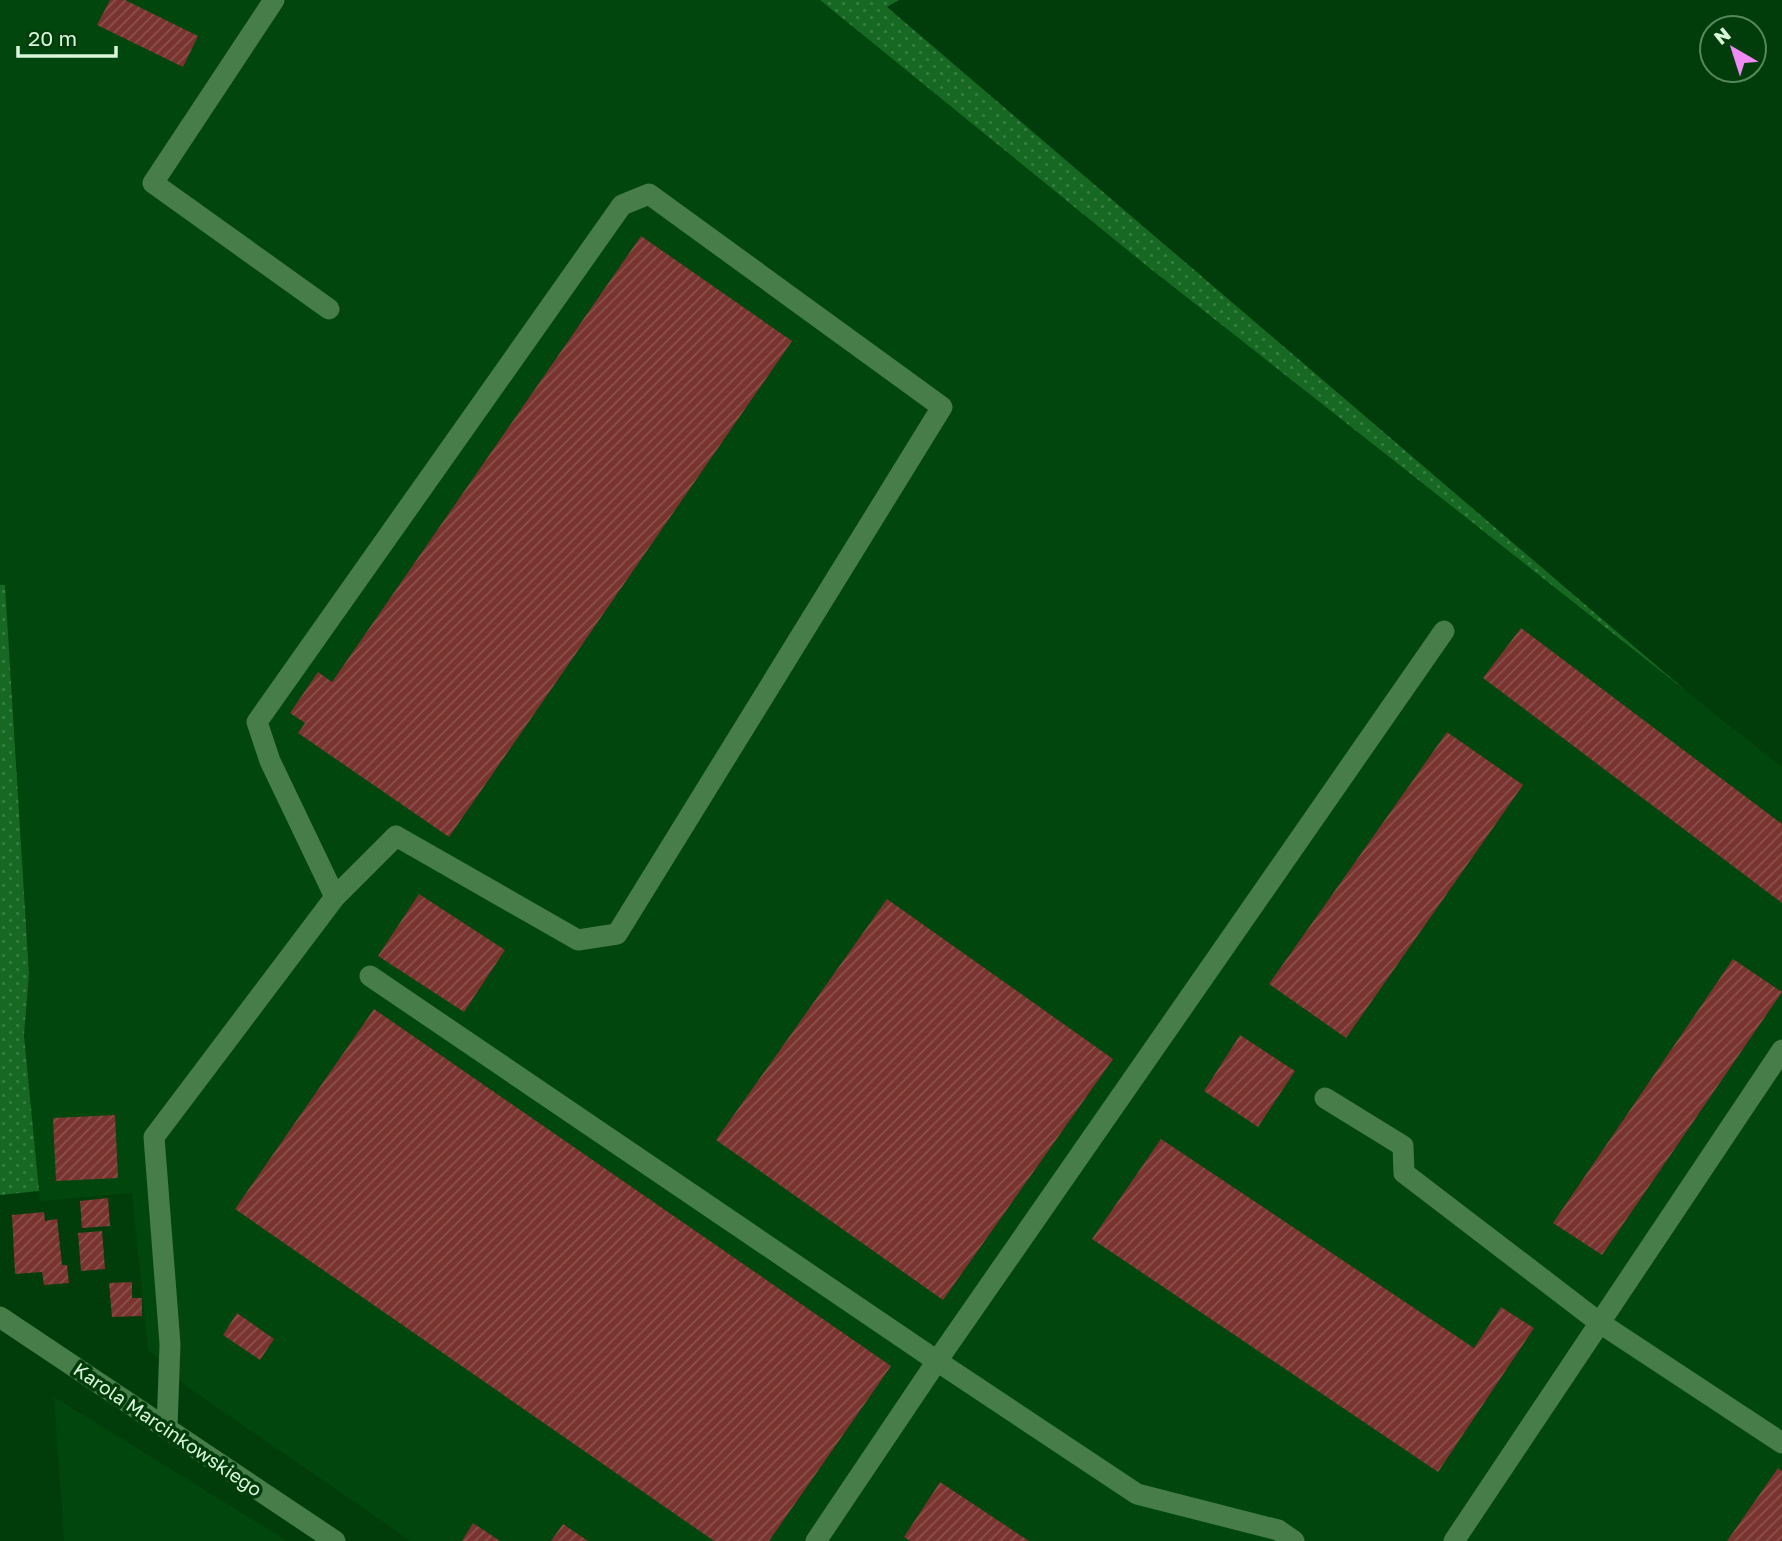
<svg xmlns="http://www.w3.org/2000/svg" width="1782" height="1541" viewBox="0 0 1782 1541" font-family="'Golos Text',sans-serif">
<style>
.built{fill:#00460d}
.grass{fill:url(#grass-dots)}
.building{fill:url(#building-hatch)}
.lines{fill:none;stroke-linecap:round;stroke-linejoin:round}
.minor{stroke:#467d49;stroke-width:21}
.labels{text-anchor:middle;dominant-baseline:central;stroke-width:7;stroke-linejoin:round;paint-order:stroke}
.street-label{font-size:19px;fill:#d9f6d9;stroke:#003d0b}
</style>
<defs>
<pattern id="grass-dots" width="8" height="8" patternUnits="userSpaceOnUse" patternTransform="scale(1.75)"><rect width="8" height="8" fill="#166823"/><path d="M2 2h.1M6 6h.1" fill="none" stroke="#377e42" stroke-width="1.8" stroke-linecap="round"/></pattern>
<pattern id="building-hatch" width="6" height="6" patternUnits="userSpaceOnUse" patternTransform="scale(1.75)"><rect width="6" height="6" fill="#793430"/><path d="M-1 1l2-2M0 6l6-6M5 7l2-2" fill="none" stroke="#8b524d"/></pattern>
</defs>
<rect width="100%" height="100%" fill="#003d0b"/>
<path class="built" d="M0,0H820L1147,266L1782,767V1541H411L186,1386L148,1349L132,1193L40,1201L24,1035L29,974L5,586L0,585Z
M54,1396V1397L287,1541H64Z"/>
<path class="grass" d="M820,0H899L887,7L1686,691L1147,266Z
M0,585H5L29,974L24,1035L39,1191L0,1195Z"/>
<path class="building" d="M110,0H125L198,36L183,67L97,25Z
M641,236L792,341L449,837L298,733L305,723L290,713L318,672L332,682Z
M1521,628L1782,824V903L1483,678Z
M1447,732L1523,785L1346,1038L1269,984Z
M419,894L505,950L464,1012L378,956Z
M887,899L1113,1059L943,1300L716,1140Z
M1733,959L1782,992L1602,1255L1553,1223Z
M374,1009L891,1366L769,1541H714L235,1209Z
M1240,1035L1295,1071L1258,1127L1204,1091Z
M115,1115L118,1178L56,1181L53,1118Z
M1161,1139L1474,1348L1501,1307L1534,1328L1438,1472L1092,1239Z
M108,1198L110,1226L82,1228L80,1201Z
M44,1212L45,1221L57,1219L62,1265H67L69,1283L44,1285L42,1272L15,1274L12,1215Z
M102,1231L105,1269L81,1271L78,1233Z
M132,1282V1298H142V1316L112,1317L109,1283Z
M237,1313L274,1339L260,1360L223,1335Z
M1778,1468L1782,1471V1541H1727Z
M940,1482L1029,1541H910L904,1537Z
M473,1523L500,1541H462Z
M563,1524L588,1541H551Z"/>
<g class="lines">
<path class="minor" d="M274,0L153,183L329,309
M370,976L937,1361L816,1541
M1325,1098L1403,1146L1404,1173L1600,1323L1782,1443
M0,1317L335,1541
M167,1428L170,1344L154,1137L335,897L396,836L578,940L617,934L942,407L649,194L622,205L257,722L270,761L335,897
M1294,1541L1278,1530L1137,1494L937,1361L1444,631
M1454,1541L1782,1050"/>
</g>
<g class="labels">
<g class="street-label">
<text transform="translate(168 1429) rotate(34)">Karola Marcinkowskiego</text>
</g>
</g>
<g transform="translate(1733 49) rotate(321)"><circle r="33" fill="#003d0b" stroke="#57875d" stroke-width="2"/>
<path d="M0-5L12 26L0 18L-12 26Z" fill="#f08bf5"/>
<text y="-10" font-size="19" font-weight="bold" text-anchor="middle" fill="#d9f6d9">N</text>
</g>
<path d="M18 46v10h98v-10" fill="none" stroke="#d9f6d9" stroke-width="3.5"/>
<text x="28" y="46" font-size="21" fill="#d9f6d9" stroke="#003d0b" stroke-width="5" paint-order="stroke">20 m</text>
</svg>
